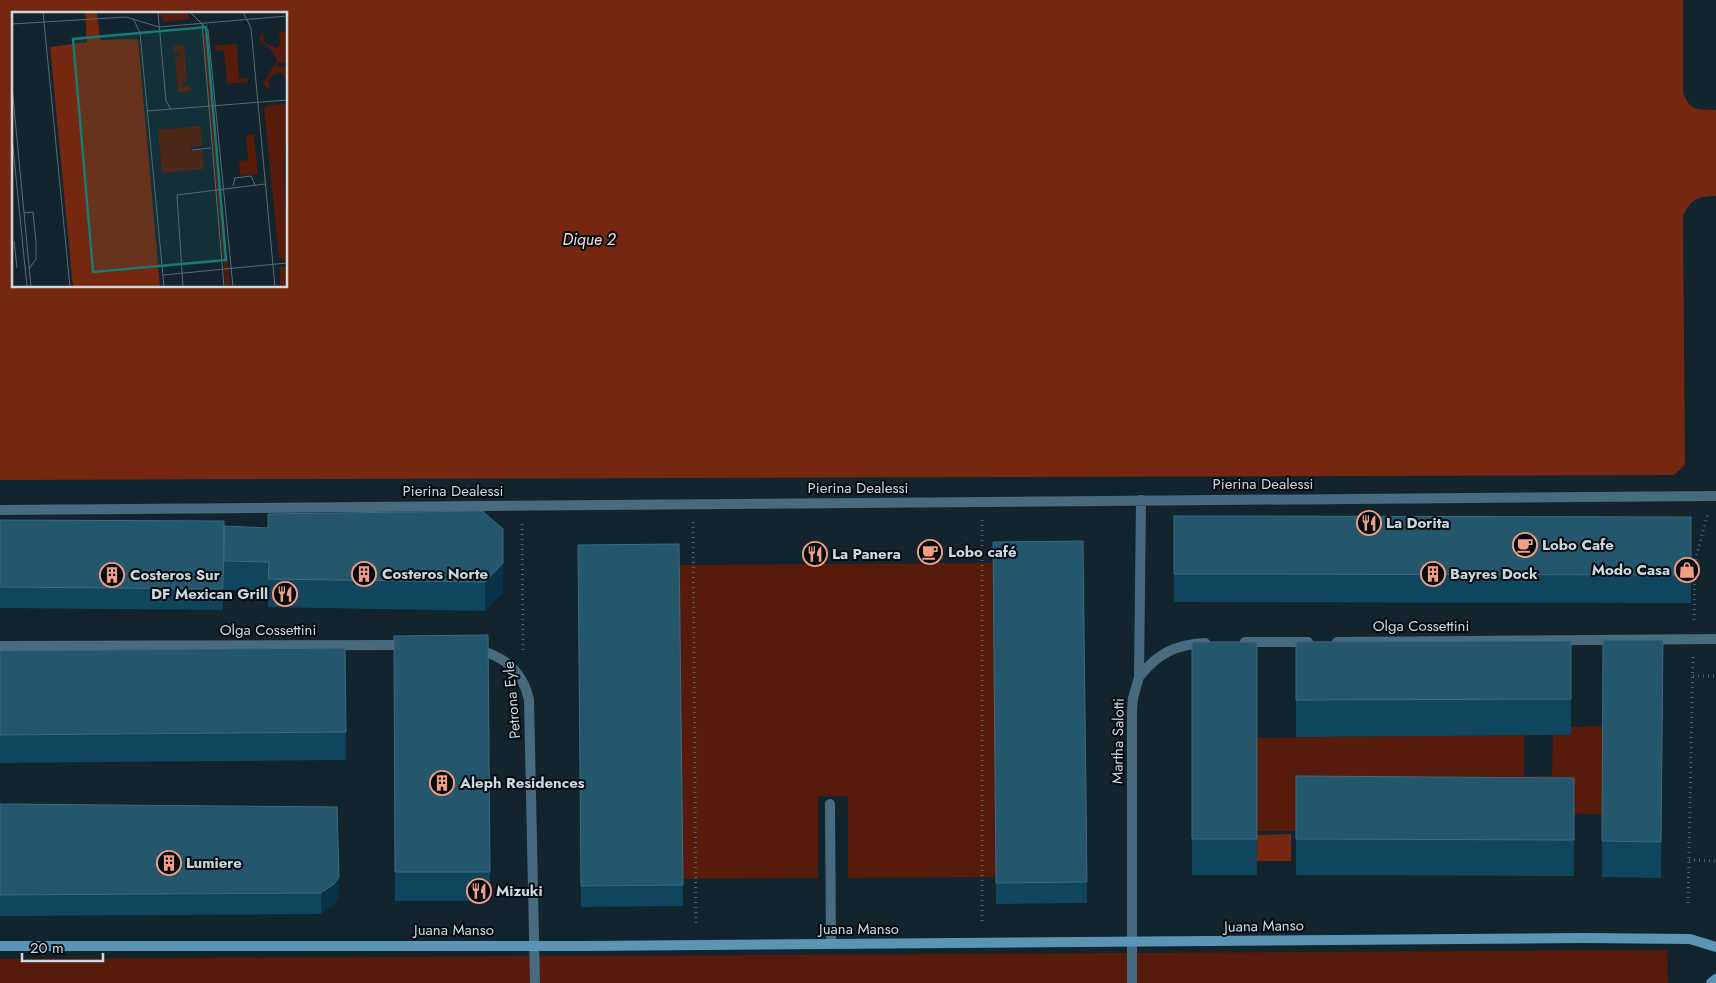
<svg xmlns="http://www.w3.org/2000/svg" width="1716" height="983" viewBox="0 0 1716 983" font-family="Jost,sans-serif">
<style>
.green{fill:#561b0a}
.water{fill:#75270f;fill-rule:evenodd}
.lines{fill:none;stroke-linecap:round;stroke-linejoin:round}
.path{stroke:#52626b;stroke-width:3;stroke-dasharray:1 4;stroke-linecap:butt}
.lane{stroke:#486b7f;stroke-width:10}
.street{stroke:#486b7f;stroke-width:10}
.secondary{stroke:#5b95b6;stroke-width:10}
.wall{fill:#0f465e}
.shaded-wall{fill:#083245}
.building{fill:#24566c;stroke:#3e6a7e}
.labels{text-anchor:middle;dominant-baseline:central;stroke-width:4;stroke-linejoin:round;paint-order:stroke}
.street-label{font-size:15px;fill:#ccd8df;stroke:#050c11}
.poi-label{font-size:15px;font-weight:bold;fill:#ccd8df;stroke:#050c11;text-anchor:start}
.water-label{font-size:16px;font-style:italic;fill:#f7ded7;stroke:#050c11}
.inset-road{fill:none;stroke:#5c6c75;stroke-width:1}
.view{fill:#187b74;fill-opacity:0.15;stroke:#187b74;stroke-width:2.5}
.inset-edge{fill:none;stroke:#ccd8df;stroke-width:2.5}
</style>
<rect width="100%" height="100%" fill="#12242e"/>
<path class="green" d="M993,563L996,877L848,878V796H818V878L682,879L679,565Z
M1603,726V814L1333,812L1334,776H1304L1303,812L1296,831H1257V738L1524,735V776H1552L1553,735H1571V727Z
M1667,950L1668,983H0V959Z"/>
<path class="water" d="M0,0H1683V92C1690,112 1697,109 1716,110V196C1698,196 1691,199 1683,216L1685,465L1674,475L0,480ZM14,14H286V286H14Z
M1291,834V861H1257V835Z"/>
<g class="lines">
<path class="path" d="M982,520V924
M693,522L696,926
M522,524L523,653
M1694,620L1695,561L1708,513
M1693,676H1716
M1689,860L1716,861
M1688,903L1693,656"/>
<path class="lane" d="M830,804L831,944"/>
<path class="street" d="M0,510L1716,496
M1245,642H1308
M1337,642L1716,639
M0,646L406,645
M476,649C504,656 523,671 529,700L535,983
M1139,677C1157,654 1176,644 1205,643
M1132,983V711L1133,698L1139,677L1141,500"/>
<path class="secondary" d="M0,946H585L1583,938L1690,939L1716,947
M1711,983L1716,979"/>
</g>
<path class="wall" d="M482,511L503,592L485,611L268,607V590H224V526L268,528Z
M1174,516L1691,517V603L1174,602Z
M0,520L224,521L223,610L0,608Z
M1083,541L1087,903L996,904L993,542Z
M679,544L683,906L581,907L578,545Z
M488,635L490,901H395L394,636Z
M1603,640H1663L1661,878L1602,877Z
M1571,641V735L1296,737V642Z
M1192,642H1257V875H1192Z
M345,648L346,760L0,763V651Z
M1296,776L1574,778V876L1296,875Z
M0,804L339,898L334,905L321,914L0,916Z"/>
<path class="shaded-wall" d="M503,563V592L485,611V582Z
M339,877V898L334,905L321,914V893Z"/>
<path class="building" d="M482,511L503,529V563L485,582L268,579L269,562L224,561V526L268,528V514Z
M1174,516L1691,517V575L1174,574Z
M0,520L224,521L223,589L0,587Z
M1083,541L1087,882L996,883L993,542Z
M679,544L683,885L581,886L578,545Z
M488,635L490,872H395L394,636Z
M1603,640H1663L1661,842L1602,841Z
M1571,641V699L1296,700V642Z
M1192,642H1257V839H1192Z
M345,648L346,732L0,735V651Z
M1296,776L1574,778V840L1296,839Z
M0,804L337,807L339,877L334,884L321,893L0,895Z"/>
<defs>
<symbol id="restaurant-ring" viewBox="-11 -11 22 22"><circle r="9.5" fill="#050c11" stroke="#f49e86" stroke-width="1.5"/><path d="M-5-6h1v4h1v-4h1v4h1v-4h1v5L-1.5 .5V6h-2V.5L-5-1ZM5-6V6H3V1.5H1.5Q1.5-4 5-6Z" fill="#f49e86"/></symbol>
<symbol id="cafe-ring" viewBox="-11 -11 22 22"><circle r="9.5" fill="#050c11" stroke="#f49e86" stroke-width="1.5"/><path d="M-5.5-4.5H6V0H3Q3 3.5 0 3.5H-2.5Q-5.5 3.5-5.5 0ZM3-3.2v2h1.7v-2ZM-6 4.5H4V6H-6Z" fill="#f49e86"/></symbol>
<symbol id="shop-ring" viewBox="-11 -11 22 22"><circle r="9.5" fill="#050c11" stroke="#f49e86" stroke-width="1.5"/><path d="M-5-2.5h2.3a2.7 3.5 0 0 1 5.4 0H5L5.5 6h-11ZM-1.5-2.5h3a1.5 2.3 0 0 0-3 0Z" fill="#f49e86"/></symbol>
<symbol id="building-ring" viewBox="-11 -11 22 22"><circle r="9.5" fill="#050c11" stroke="#f49e86" stroke-width="1.5"/><path d="M-4-6H4V6H1V3H-1V6H-4ZM-2.5-4.3h1.7v1.8h-1.7ZM.8-4.3h1.7v1.8H.8ZM-2.5-1h1.7V.8h-1.7ZM.8-1h1.7V.8H.8Z" fill="#f49e86"/></symbol>
</defs>
<g fill-rule="evenodd">
<use href="#restaurant-ring" x="1355" y="509" width="28" height="28"/>
<use href="#cafe-ring" x="1511" y="531" width="28" height="28"/>
<use href="#cafe-ring" x="916" y="538" width="28" height="28"/>
<use href="#restaurant-ring" x="801" y="540" width="28" height="28"/>
<use href="#shop-ring" x="1673" y="556" width="28" height="28"/>
<use href="#building-ring" x="350" y="560" width="28" height="28"/>
<use href="#building-ring" x="1419" y="560" width="28" height="28"/>
<use href="#building-ring" x="98" y="561" width="28" height="28"/>
<use href="#restaurant-ring" x="271" y="580" width="28" height="28"/>
<use href="#building-ring" x="428" y="769" width="28" height="28"/>
<use href="#building-ring" x="155" y="849" width="28" height="28"/>
<use href="#restaurant-ring" x="465" y="877" width="28" height="28"/>
</g>
<g class="labels">
<g class="street-label">
<text x="1263" y="484">Pierina Dealessi</text>
<text x="858" y="488">Pierina Dealessi</text>
<text x="453" y="491">Pierina Dealessi</text>
<text x="1421" y="626">Olga Cossettini</text>
<text x="268" y="630">Olga Cossettini</text>
<text transform="translate(512 700) rotate(-95)">Petrona Eyle</text>
<text transform="translate(1118 741) rotate(-89)">Martha Salotti</text>
<text transform="translate(1264 926) rotate(-1)">Juana Manso</text>
<text x="859" y="929">Juana Manso</text>
<text x="454" y="930">Juana Manso</text>
</g>
<g class="poi-label">
<text x="1386" y="523">La Dorita</text>
<text x="1542" y="545">Lobo Cafe</text>
<text x="948" y="552">Lobo café</text>
<text x="832" y="554">La Panera</text>
<text x="1670" y="570" text-anchor="end">Modo Casa</text>
<text x="382" y="574">Costeros Norte</text>
<text x="1450" y="574">Bayres Dock</text>
<text x="130" y="575">Costeros Sur</text>
<text x="268" y="594" text-anchor="end">DF Mexican Grill</text>
<text x="460" y="783">Aleph Residences</text>
<text x="186" y="863">Lumiere</text>
<text x="496" y="891">Mizuki</text>
</g>
<g class="water-label">
<text x="589" y="239">Dique 2</text>
</g>
</g>
<g transform="translate(12 12)">
<rect width="275" height="275" fill="#12242e"/>
<path d="M148,0H175L178,7L151,10ZM251,19L252,30L265,36L268,33L267,20L275,19V50L265,51V55L275,54V74L271,62L266,60L256,68L258,79L251,72L265,48L261,40L247,27ZM190,22H195L218,275H214ZM225,32L227,67L235,66L236,70L215,72L212,38L204,39L203,33ZM172,33L175,69L171,70V73L178,74L179,79L166,80L163,44H168V40H162L161,34ZM275,92L272,157L275,248H271L267,246L252,97L255,93ZM188,114L190,134L179,135V139L190,138L192,157L150,161L146,118ZM242,122L246,162L228,164L227,149L236,148L234,123ZM268,255H275V275H268Z" fill="#561b0a"/>
<path d="M73,0H85L88,28L126,27L148,275H61L38,35L75,30Z" fill="#75270f"/>
<path class="inset-road" d="M31,0L58,275M146,0L154,89L159,97M178,0L196,18L221,275M231,0L239,16L263,275M121,6L128,21L152,275M0,12L114,5L147,15L275,4M190,12L212,275M0,74L19,275M135,99L275,88M0,125L15,275M180,138L199,136M221,174L223,166L239,164L243,173M12,201L21,200L24,230V247L17,257M2,229L5,256M151,263L275,251M171,275L165,183L253,172"/>
<path class="view" d="M194,15L214,248L81,260L61,27Z"/>
<rect width="275" height="275" class="inset-edge"/>
</g>
<path d="M22 953v8h81v-8" fill="none" stroke="#ccd8df" stroke-width="2.5"/>
<text x="30" y="953" font-size="15" fill="#ccd8df" stroke="#050c11" stroke-width="4" paint-order="stroke">20 m</text>
</svg>
